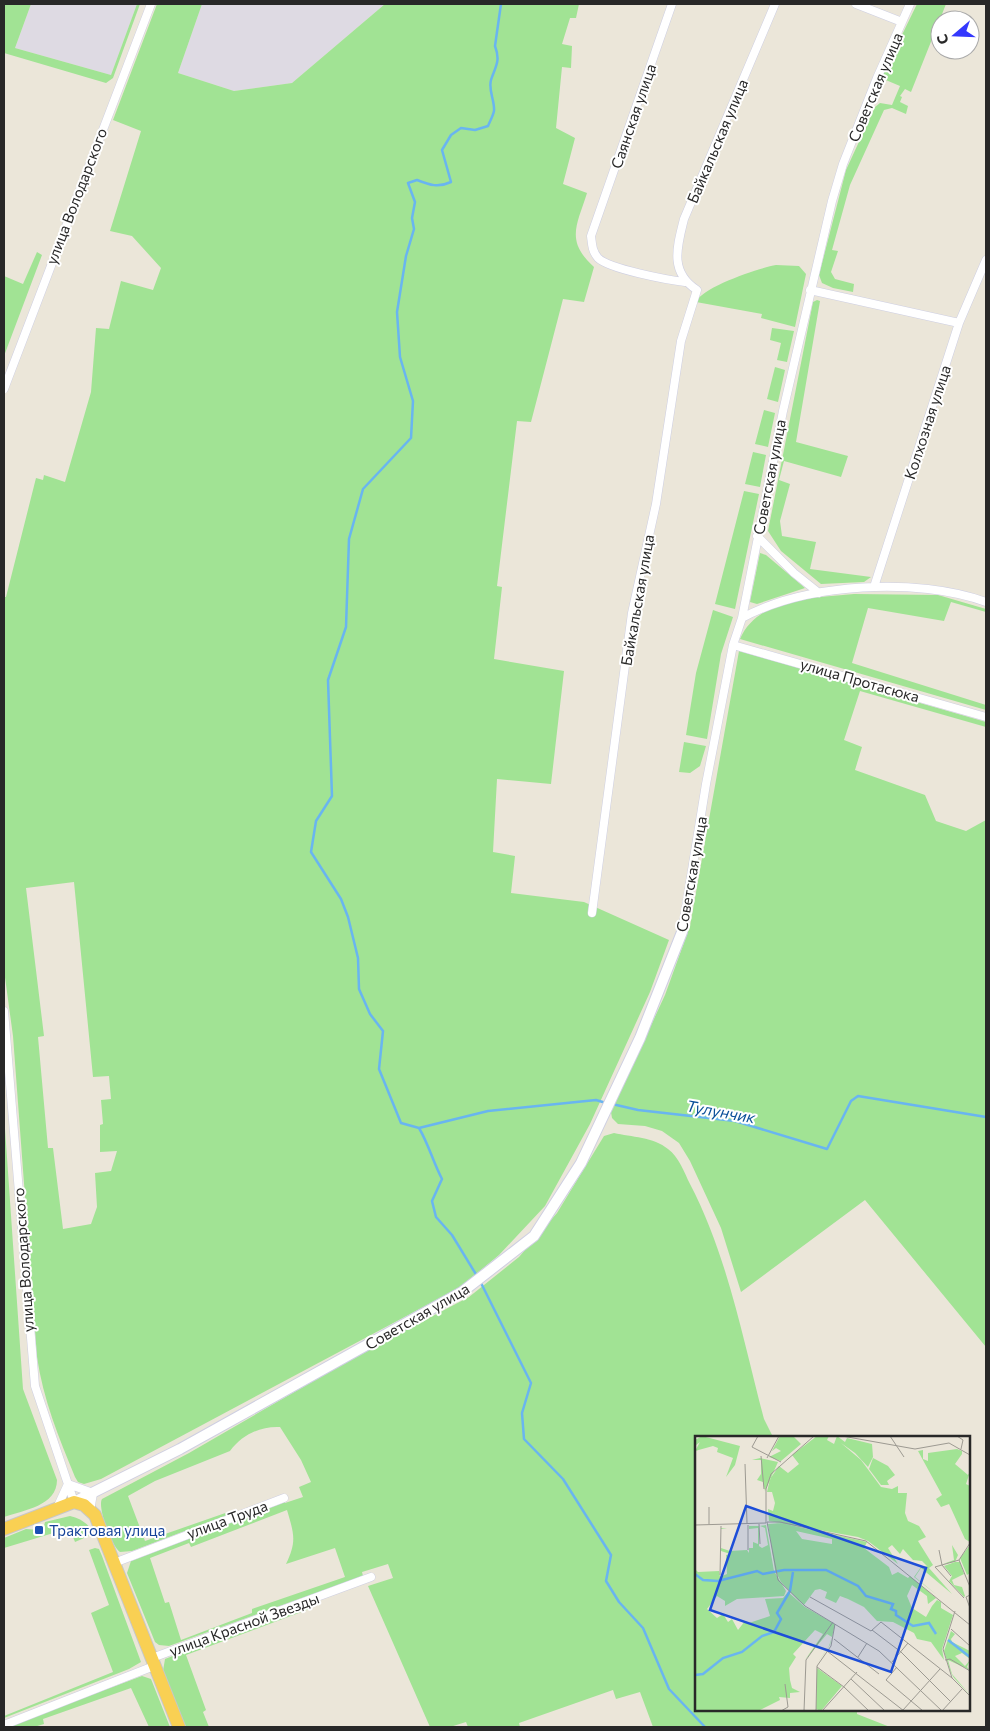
<svg xmlns="http://www.w3.org/2000/svg" width="990" height="1731" viewBox="0 0 990 1731" font-family="Commissioner,sans-serif">
<style>
.industrial{fill:#dedae3}
.green{fill:#a1e394;fill-rule:evenodd}
.lines{fill:none;stroke-linecap:round;stroke-linejoin:round}
.stream{stroke:#69b5f0;stroke-width:2.5}
.minor-casing{stroke:#cecfe2;stroke-width:9}
.tertiary-casing{stroke:#cecfe2;stroke-width:12}
.trunk-casing{stroke:#c7c7c7;stroke-width:14}
.minor{stroke:#fff;stroke-width:8}
.tertiary{stroke:#fff;stroke-width:10}
.trunk{stroke:#f9d053;stroke-width:12}
.transit-dot{fill:#1a4fb4;stroke:#fff;stroke-width:2}
.labels{text-anchor:middle;dominant-baseline:central;stroke-width:4;stroke-linejoin:round;paint-order:stroke}
.street-label{font-size:15px;fill:#282828;stroke:#fff}
.transit-label{font-size:15px;fill:#164399;stroke:#fff;text-anchor:start}
.water-label{font-size:16px;font-style:italic;fill:#0b5099;stroke:#fff}
.inset-river{fill:none;stroke:#69b5f0;stroke-width:2.5}
.inset-road{fill:none;stroke:#9d9a92;stroke-width:1}
.view{fill:#1d4ed8;fill-opacity:0.15;stroke:#1d4ed8;stroke-width:2.5}
.inset-edge{fill:none;stroke:#282828;stroke-width:2.5}
</style>
<rect width="100%" height="100%" fill="#ebe6d9"/>
<path class="industrial" d="M31,4H137L111,75L15,48Z
M202,4H385L292,83L234,91L178,73Z"/>
<path class="green" d="M5,4H31L15,48L111,75L137,4H140L113,78L106,83L4,53Z
M157,4H202L178,73L234,91L292,83L385,4H579L576,18H570L562,44L572,46L571,68L562,67L556,128L575,138L563,184L587,193C577,225 565,241 594,267L584,302L563,299L531,422L517,421L497,586L502,587L494,659L564,671L551,784L497,779L493,852L515,856L511,893L584,902L669,940L650,992L590,1124L545,1206L499,1255L459,1288L101,1479L84,1484L78,1482L75,1477C59,1438 43,1399 37,1357L13,1036L4,970V597H6L36,478L43,480L44,475L65,482L91,392L96,328L109,329L121,281L153,290L161,268L132,236L110,231L141,131L113,120ZM74,882L93,1077L109,1076L111,1099L101,1100L103,1124L100,1125V1152L117,1151L111,1171L95,1173L97,1207L91,1224L63,1229L53,1148H48L38,1037L44,1036L26,888Z
M917,4H946L911,92L905,89L900,96L902,97L900,102L908,106L906,114L892,108L884,110L850,185L832,250L838,251L831,272L835,279L854,284L853,292L833,288L822,283L819,275L846,170L875,107L880,103L892,105L900,86L881,78Z
M37,252L42,255L4,356V276L23,284Z
M776,265L799,266L806,274L795,327L761,318L762,314L696,302C702,287 759,268 776,265Z
M817,300L820,301L796,442L848,456L841,477L784,461L779,480L790,484L780,521L782,536L816,542L810,569L871,577L864,582L821,584L781,551L768,531L813,302Z
M772,328L794,331L787,362L777,360L781,343L770,340Z
M775,367L785,370L778,402L767,399Z
M764,410L775,413L768,447L755,444Z
M753,452L766,455L760,487L745,484Z
M744,491L759,494L735,609L715,604Z
M760,553L766,555L805,588L757,604L750,602Z
M854,594L938,595L986,609V612L951,602L944,621L868,608L852,663L986,705V710L740,639C758,597 815,598 854,594Z
M713,610L733,617L721,654L707,739L686,735L696,673Z
M739,651L986,722V727L860,691L844,740L862,747L855,770L925,795L936,821L966,831L986,820V1347L865,1200L741,1292L721,1228L690,1161L679,1143L662,1131L645,1126L618,1124L612,1118L611,1112L665,995L690,926Z
M684,742L706,746L700,766L690,773L679,772Z
M4,1114L23,1389L57,1480C57,1506 24,1510 4,1517Z
M614,1133C631,1137 654,1137 668,1149C679,1157 684,1172 690,1184C728,1257 743,1340 764,1419L773,1437H696V1710H857V1714L890,1727H653L640,1692L616,1699L613,1690L519,1723L520,1727H468L466,1722L450,1727H430L368,1586L393,1578L388,1564L362,1572L363,1576L169,1646L159,1645L155,1642L127,1573L131,1561L285,1502V1503L303,1497L299,1487L311,1482L301,1460L280,1427C260,1426 242,1435 230,1451L155,1481L128,1496L145,1541L234,1510L235,1512L132,1551L120,1552C112,1547 97,1507 102,1499L189,1453L360,1354L469,1297L519,1257L557,1213L604,1136ZM287,1510C294,1534 297,1541 286,1564L335,1548L345,1577L252,1609V1613L181,1640L169,1602L165,1603L150,1558L189,1543L191,1547Z
M70,1516C79,1518 86,1522 92,1530L91,1535L75,1542L73,1537L60,1531L4,1548V1538L26,1529L39,1530V1532L43,1530L45,1522Z
M95,1548L99,1549L102,1556L141,1662L129,1669L4,1718V1716L113,1672L91,1613L109,1605L89,1550Z
M310,1603L312,1608L186,1655L206,1710L203,1712L209,1727H186L163,1671L165,1659Z
M142,1676L151,1679L170,1727H149L131,1688L43,1719L44,1724L34,1727H5Z"/>
<g class="lines">
<path class="stream" d="M612,1104L638,1110L735,1121L827,1149L851,1101L858,1096L986,1117
M419,1128L488,1111L596,1100L606,1103
M477,1276L452,1235L436,1217L432,1201L442,1179C433,1162 429,1145 419,1128L401,1123L379,1069L383,1031L370,1014L359,989L358,958L348,917L341,899L311,852L316,821L332,796L328,680L346,627L349,539L363,489L411,438L413,401L400,357L397,312L406,256L414,229L412,218L415,202L408,183L417,180C430,185 438,188 451,182L442,150L451,135L461,128L475,130L488,126C490,121 493,116 494,111C495,101 488,90 491,80C495,67 501,62 495,46L501,4
M480,1281L531,1383L522,1413L524,1439L563,1479L611,1555L606,1581L619,1602L643,1628L669,1689L705,1727"/>
<defs>
<path id="minor" d="M672,4L591,236C592,244 592,251 598,258C609,269 668,280 685,282
M856,4L902,22
M810,290L959,323
M4,389L151,4
M757,536L794,573L819,593
M874,587L959,323L986,260
M742,618C807,583 917,577 986,602
M733,645L986,717
M592,913L632,613L656,504L681,341L697,290C669,272 677,247 684,219L775,4
M682,932L706,784L733,645L742,618L783,411L832,201L843,164L877,78L910,4
M4,1011L35,1386L74,1502
M57,1508L68,1484L93,1493L90,1511
M114,1563L284,1498
M152,1658L371,1577
M4,1725L154,1666"/>
<path id="tertiary" d="M74,1502L180,1449L462,1292L534,1236L581,1163L640,1038L682,932"/>
<path id="trunk" d="M4,1529L74,1502L84,1505L95,1515L179,1727"/>
</defs>
<use href="#minor" class="minor-casing"/>
<use href="#tertiary" class="tertiary-casing"/>
<use href="#trunk" class="trunk-casing"/>
<use href="#minor" class="minor"/>
<use href="#tertiary" class="tertiary"/>
<use href="#trunk" class="trunk"/>
</g>
<rect class="transit-dot" x="34" y="1525" width="10" height="10" rx="2.5"/>
<g class="labels">
<g class="street-label">
<text transform="translate(875 87) rotate(-67)">Советская улица</text>
<text transform="translate(633 116) rotate(-71)">Саянская улица</text>
<text transform="translate(717 141) rotate(-67)">Байкальская улица</text>
<text transform="translate(76 196) rotate(-69)">улица Володарского</text>
<text transform="translate(927 422) rotate(-72)">Колхозная улица</text>
<text transform="translate(769 477) rotate(-79)">Советская улица</text>
<text transform="translate(637 600) rotate(-80)">Байкальская улица</text>
<text transform="translate(860 680) rotate(16)">улица Протасюка</text>
<text transform="translate(691 874) rotate(-80)">Советская улица</text>
<text transform="translate(23 1260) rotate(-94)">улица Володарского</text>
<text transform="translate(417 1316) rotate(-30)">Советская улица</text>
<text transform="translate(227 1519) rotate(-20)">улица Труда</text>
<text transform="translate(244 1624) rotate(-20)">улица Красной Звезды</text>
</g>
<g class="transit-label">
<text x="49" y="1530">Трактовая улица</text>
</g>
<g class="water-label">
<text transform="translate(721 1111) rotate(10)">Тулунчик</text>
</g>
</g>
<g transform="translate(695 1436)">
<rect width="275" height="275" fill="#ebe6d9"/>
<path d="M7,0L45,10L40,29L31,41L38,22L22,16L23,12L18,10L0,15L5,6L0,10V4ZM85,0H98L106,8L86,25L74,21L86,15L81,12L77,15ZM122,0H134L132,4L139,8L142,0L150,6L152,2L177,8L178,21L173,31L160,17L146,7L166,24L186,51L197,53L203,50V57H212L210,77L213,85L224,90L231,101L223,105L238,129L234,132L257,158L226,132L220,141L242,159L219,141L226,131L232,130L227,125L218,124L208,113L205,118L197,109L193,112L203,128L173,105L163,101L74,85L73,73L78,75L80,67L77,56H72L75,43L84,30L93,37L104,28L97,19ZM262,13L267,15V18L260,28L273,39L275,36L271,48L275,50V106L270,103L254,68L246,71L241,63L247,59L223,15L228,14V23L233,25V17ZM65,22L83,26L70,55L68,46L62,44L66,38V24H57ZM178,22L193,30L200,39L192,45L194,49H186L174,33ZM86,87L172,106L169,112L194,131L197,139L203,136L213,142L215,140L241,162L233,168L232,160L217,149L212,160L217,172L231,181L237,170L242,164L246,166V172L258,179L247,213L249,224L236,206L222,203L219,197L198,186L182,185L169,171L153,163L145,160L141,167L130,162L132,156L125,153L120,154L109,169L104,165L86,146L80,134L73,88ZM101,95L137,103V108L107,103ZM71,89L79,135L91,155L89,160L42,163L30,170V165L22,160L12,173L22,182L28,178L33,186L37,183L43,194L50,185L54,187L75,180L70,163L88,162L93,156L110,171L138,187L140,189L135,209L121,229L134,210L137,201L132,198L110,224L128,198L120,194L98,218L101,221L94,232L95,244L97,252L105,256L95,257V262L84,261L85,264L63,275H0V133L3,136L24,135L25,141L32,138L31,119L35,118L26,115V92L32,93H26V112L35,115L52,114L54,117V90H64V110L67,112L73,109L70,92L65,90ZM63,92V108L58,106V112H54V93ZM257,109L263,119L260,126H265L269,138L257,144L259,149L267,151L270,160L269,161L254,145L257,140L249,130L260,126L248,128L259,124ZM275,109V137L272,139L265,122ZM256,195L260,198L256,203L257,206L275,215V223L267,217L260,220L270,230L275,224L272,231L275,234L253,224L257,238L275,259L259,242L256,237L249,215ZM122,232L147,250L126,275L121,273Z" fill="#a1e394" fill-rule="evenodd"/>
<path class="inset-river" d="M0,138L8,144L23,145L62,135L68,138L89,134H131L163,150L171,160L198,168L196,173L201,175V179L218,190L234,187L241,198M253,204L275,221M0,239L8,238L28,222L47,216L67,200L79,196L86,183L82,177L95,155L98,136"/>
<path class="inset-road" d="M63,0L57,11L86,26M147,0L220,13L254,7L275,19M195,0L209,21M262,0L268,4L266,13M66,20L69,53M72,22L84,0M50,28L52,87M14,88V71M64,88L65,108M0,89L71,87V53L76,38L119,0M53,89V114M244,114L247,129L256,140M264,124L275,151M25,139L26,90M275,159L271,161L275,172M115,161L176,195L186,186L257,242L275,260M269,162L240,131L264,124L275,107M256,193L275,210M177,194L206,216L256,266M139,203L184,238M132,215L209,275M163,221L172,207M250,224L255,223L275,235M197,226L213,207M122,231L149,251L174,275M202,231L191,244L228,275M257,242L248,213L260,175M156,243L190,275M267,253L247,275L184,215L110,170L83,144L72,86H85L171,105L275,189M208,274L245,233M86,275L93,271L90,248M109,275L111,224L138,186M121,275L122,230L136,210L140,188M127,275L162,236"/>
<path class="view" d="M51,70L231,132L196,236L15,174Z"/>
<rect width="275" height="275" class="inset-edge"/>
</g>
<rect width="990" height="1731" fill="none" stroke="#282828" stroke-width="10"/>
<g transform="translate(955 35) rotate(251)"><circle r="24" fill="#ffffff" stroke="#a9a9a9"/>
<path d="M0-4L9 19L0 12L-9 19Z" fill="#3438fd"/>
<text y="-8" font-size="14" font-weight="bold" text-anchor="middle" fill="#282828">С</text>
</g>
</svg>
